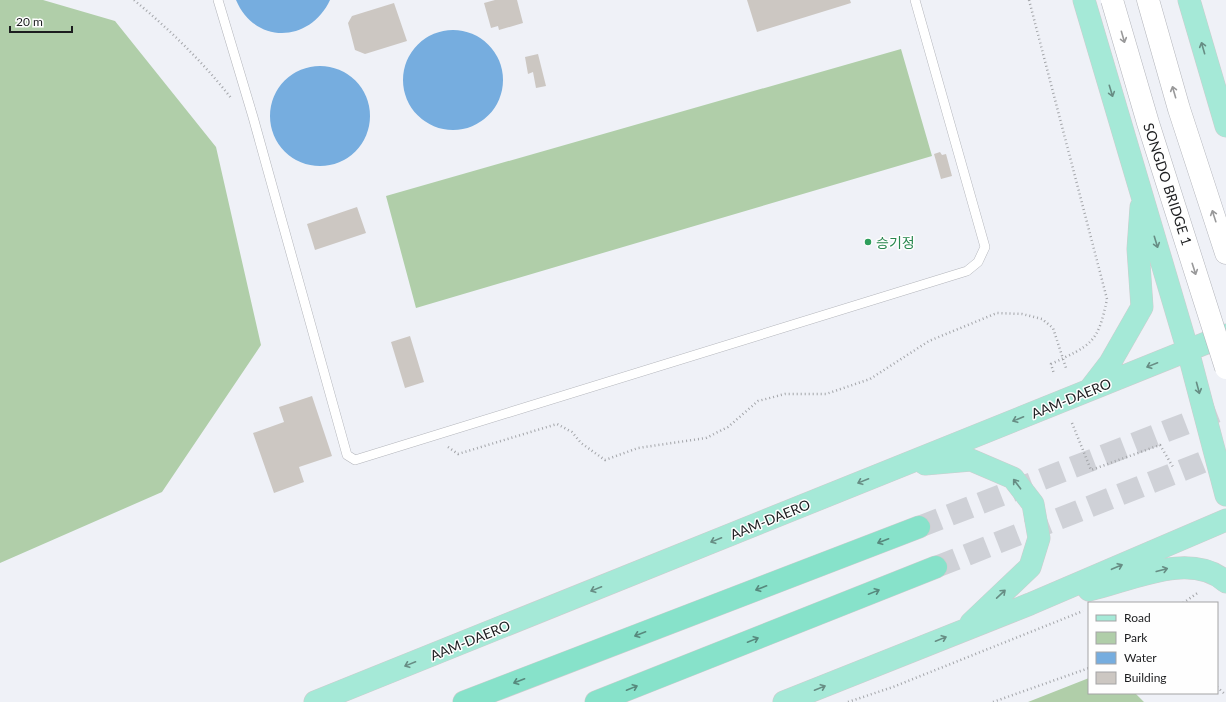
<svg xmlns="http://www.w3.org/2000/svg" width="1226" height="702" viewBox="0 0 1226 702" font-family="Lato,'Noto Sans KR',sans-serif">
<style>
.green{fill:#b0cea9}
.water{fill:#76addf}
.building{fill:#ccc7c2}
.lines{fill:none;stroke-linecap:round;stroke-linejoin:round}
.trunk-tunnel{stroke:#cfd1d7;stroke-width:22;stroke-dasharray:22 11;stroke-linecap:butt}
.service-casing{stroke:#b3b5bb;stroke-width:10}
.secondary-casing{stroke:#b3b5bb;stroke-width:23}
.primary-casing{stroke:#cdcdce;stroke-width:23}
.trunk-casing{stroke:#cdcdce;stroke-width:23}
.path{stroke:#a3a5a9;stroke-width:2.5;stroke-dasharray:1 3;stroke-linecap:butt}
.service{stroke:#fff;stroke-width:9}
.secondary{stroke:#fff;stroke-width:22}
.primary{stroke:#a5e9d7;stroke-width:22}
.trunk{stroke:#87e2ca;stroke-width:22}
.secondary-bridge-casing{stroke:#b3b5bb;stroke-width:23;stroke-linecap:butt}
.secondary-bridge{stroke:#fff;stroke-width:22}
.oneway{stroke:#99999a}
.oneway2{stroke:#678d84}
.oneway3{stroke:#57897d}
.leisure-dot{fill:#2e9e5b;stroke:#fefefe;stroke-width:1.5}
.labels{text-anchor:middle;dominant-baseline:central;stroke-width:3;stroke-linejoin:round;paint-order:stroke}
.street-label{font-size:14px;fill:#1c1d1f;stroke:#fefefe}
.leisure-label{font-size:14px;fill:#27864d;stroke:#fefefe;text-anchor:start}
</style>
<rect width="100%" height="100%" fill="#eff1f7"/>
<path class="green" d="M0,0H43L115,21L216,147L261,345L162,492L0,563Z
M901,49L932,156L416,308L386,196Z
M1089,678V693H1135L1144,702H1028Z"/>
<path class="water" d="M236,0H330C310,43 255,45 236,0Z
M403 80a50 50 0 1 1 100 0a50 50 0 1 1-100 0Z
M270 116a50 50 0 1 1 100 0a50 50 0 1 1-100 0Z"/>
<path class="building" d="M495,0H517L523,23L499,30L498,26L491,28L484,3Z
M747,0H850L851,3L757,32Z
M394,3L407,41L365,54L355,50L348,23L352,16Z
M538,54L546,86L536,88L533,72L528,74L525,57Z
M940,152L942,155L946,154L952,176L941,179L934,154Z
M357,207L366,233L315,250L307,224Z
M410,336L424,382L405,388L391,342Z
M312,396L332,456L299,467L304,482L274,493L253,433L284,422L279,407Z"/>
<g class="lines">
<path class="trunk-tunnel" d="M919,527L1226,408
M936,567L1226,453"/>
<defs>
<path id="service" d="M218,0L253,117L347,455L355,460L967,271L978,262L985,247L915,0"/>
<path id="secondary" d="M1148,0L1179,109L1226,253"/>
<path id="primary" d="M1084,0L1188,351L1226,495
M1189,0L1226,126
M1090,389L1110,363L1142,307L1138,249L1141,207
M925,464L971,460L1013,478L1033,504L1039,538L1030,567L971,623
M1089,590C1130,581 1190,550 1226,582
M315,702L1226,335
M784,702L1030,604L1226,520"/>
<path id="trunk" d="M464,702L919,527
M596,702L936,567"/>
</defs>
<use href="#service" class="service-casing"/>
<use href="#secondary" class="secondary-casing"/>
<use href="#primary" class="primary-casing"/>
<use href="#trunk" class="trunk-casing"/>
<path class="path" d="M134,0C170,30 202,61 231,98
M1029,0L1107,299C1098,344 1091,345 1051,364L1054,374
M1072,423L1091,470L1160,445L1173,467
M448,447L458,454L557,424L572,432L581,443L605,460L638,448L706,438L728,427L758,401L785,394H826L870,379L929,341L997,313L1022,314L1042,319L1053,328L1066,368
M1183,603L1199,592
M1217,687L1226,695
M848,702L893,687L1083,611
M993,702L1089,668"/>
<use href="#service" class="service"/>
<use href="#secondary" class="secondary"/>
<use href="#primary" class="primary"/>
<use href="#trunk" class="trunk"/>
<defs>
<path id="secondary-bridge" d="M1112,0L1148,123L1226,368"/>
</defs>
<use href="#secondary-bridge" class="secondary-bridge-casing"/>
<use href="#secondary-bridge" class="secondary-bridge"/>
</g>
<defs><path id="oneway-shaft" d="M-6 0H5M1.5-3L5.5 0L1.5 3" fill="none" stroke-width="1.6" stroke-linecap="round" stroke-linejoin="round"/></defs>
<g class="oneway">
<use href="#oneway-shaft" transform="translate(1123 37) rotate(74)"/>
<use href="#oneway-shaft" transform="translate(1174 92) rotate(-106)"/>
<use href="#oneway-shaft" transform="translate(1214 216) rotate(-108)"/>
<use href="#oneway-shaft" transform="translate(1194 269) rotate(72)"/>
</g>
<g class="oneway2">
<use href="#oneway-shaft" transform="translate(1203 48) rotate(-106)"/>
<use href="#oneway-shaft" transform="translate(1111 91) rotate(73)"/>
<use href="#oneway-shaft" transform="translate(1156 242) rotate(73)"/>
<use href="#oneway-shaft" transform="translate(1152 365) rotate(158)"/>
<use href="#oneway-shaft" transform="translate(1198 388) rotate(75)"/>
<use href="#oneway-shaft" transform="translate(1018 419) rotate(158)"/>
<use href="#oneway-shaft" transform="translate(863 481) rotate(158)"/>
<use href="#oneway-shaft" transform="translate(1017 484) rotate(-127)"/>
<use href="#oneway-shaft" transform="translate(716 540) rotate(158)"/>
<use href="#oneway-shaft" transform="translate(1117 567) rotate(-23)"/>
<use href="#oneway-shaft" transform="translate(1162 570) rotate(-15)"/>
<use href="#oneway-shaft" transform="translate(596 589) rotate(158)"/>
<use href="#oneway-shaft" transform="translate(1001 594) rotate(-43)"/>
<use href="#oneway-shaft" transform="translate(941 639) rotate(-22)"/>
<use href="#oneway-shaft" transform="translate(410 664) rotate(158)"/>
<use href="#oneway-shaft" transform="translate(820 688) rotate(-22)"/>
</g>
<g class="oneway3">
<use href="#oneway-shaft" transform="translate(883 541) rotate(159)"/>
<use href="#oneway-shaft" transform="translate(761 588) rotate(159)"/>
<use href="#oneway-shaft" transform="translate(874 592) rotate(-22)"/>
<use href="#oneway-shaft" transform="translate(640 634) rotate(159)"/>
<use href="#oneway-shaft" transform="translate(753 640) rotate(-22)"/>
<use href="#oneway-shaft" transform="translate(519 681) rotate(159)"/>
<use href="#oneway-shaft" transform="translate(632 688) rotate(-22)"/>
</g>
<circle class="leisure-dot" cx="868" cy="242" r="4"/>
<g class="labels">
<g class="street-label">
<text transform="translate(1168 184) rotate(72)">SONGDO BRIDGE 1</text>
<text transform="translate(1071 398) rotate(-22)">AAM-DAERO</text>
<text transform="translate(770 519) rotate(-22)">AAM-DAERO</text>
<text transform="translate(470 640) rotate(-22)">AAM-DAERO</text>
</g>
<g class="leisure-label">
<text x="876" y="242">승기정</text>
</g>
</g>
<rect x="1088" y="602" width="130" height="92" fill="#fefefe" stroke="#a4a4a5"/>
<rect x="1096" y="615" width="20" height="6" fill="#a5e9d7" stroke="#a4a4a5"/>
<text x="1124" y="622" font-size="12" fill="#1c1d1f">Road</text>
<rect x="1096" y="632" width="20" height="12" fill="#b0cea9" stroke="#a4a4a5"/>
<text x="1124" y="642" font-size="12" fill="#1c1d1f">Park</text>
<rect x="1096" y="652" width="20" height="12" fill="#76addf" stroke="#a4a4a5"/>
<text x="1124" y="662" font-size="12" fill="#1c1d1f">Water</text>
<rect x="1096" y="672" width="20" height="12" fill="#ccc7c2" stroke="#a4a4a5"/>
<text x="1124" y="682" font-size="12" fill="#1c1d1f">Building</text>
<path d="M10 26v6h62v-6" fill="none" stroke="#1c1d1f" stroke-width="2"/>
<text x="16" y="26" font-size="12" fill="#1c1d1f" stroke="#fefefe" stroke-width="3" paint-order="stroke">20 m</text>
</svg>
